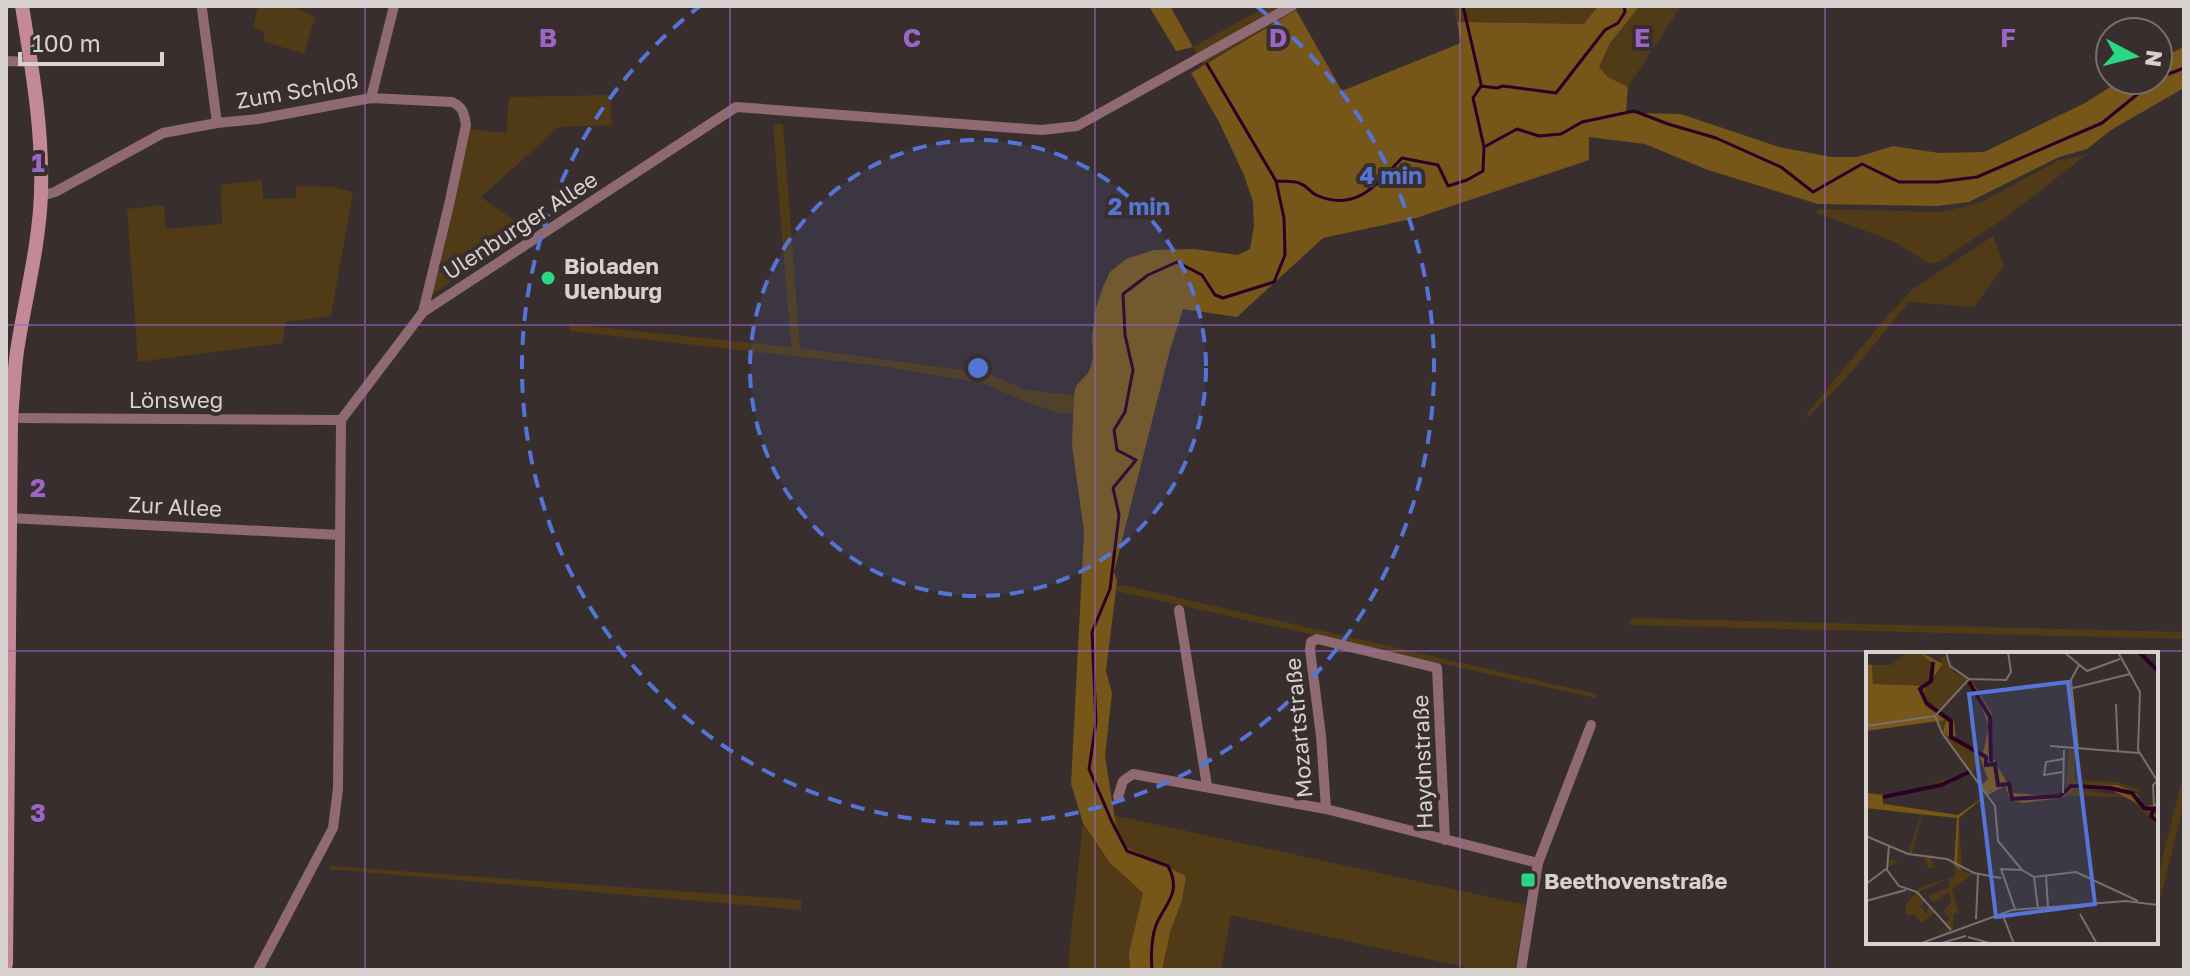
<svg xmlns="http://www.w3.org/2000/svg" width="2190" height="976" viewBox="0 0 2190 976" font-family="'Golos Text',sans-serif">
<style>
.green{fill:#503b16}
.forest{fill:#775619}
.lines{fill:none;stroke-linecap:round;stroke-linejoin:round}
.stream{stroke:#2b0024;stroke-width:3}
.street{stroke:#8f6a73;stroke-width:10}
.secondary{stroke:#c38998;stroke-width:14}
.grid{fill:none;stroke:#9b66c5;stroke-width:2;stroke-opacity:0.55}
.ring{fill:none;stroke:#5575d6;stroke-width:4;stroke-dasharray:14 10}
.poi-dot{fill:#2ad884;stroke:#382e2d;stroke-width:3}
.labels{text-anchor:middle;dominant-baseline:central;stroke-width:8;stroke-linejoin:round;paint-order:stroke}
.street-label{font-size:22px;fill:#d7d1d0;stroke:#382e2d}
.poi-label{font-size:22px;font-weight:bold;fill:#d7d1d0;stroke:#382e2d;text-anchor:start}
.inset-river{fill:none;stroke:#2b0024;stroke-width:4}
.inset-road{fill:none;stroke:#786f6e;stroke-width:2}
.view{fill:#5575d6;fill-opacity:0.15;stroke:#5575d6;stroke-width:4}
.inset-edge{fill:none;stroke:#d7d1d0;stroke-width:4}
.grid-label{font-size:26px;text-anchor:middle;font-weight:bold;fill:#9b66c5;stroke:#382e2d;stroke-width:8;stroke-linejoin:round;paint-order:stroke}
.centre{fill:#5575d6;stroke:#382e2d;stroke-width:4}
.ring-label{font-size:24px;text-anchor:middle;font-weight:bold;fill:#5575d6;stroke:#382e2d;stroke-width:8;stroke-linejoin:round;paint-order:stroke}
</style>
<rect width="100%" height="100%" fill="#382e2d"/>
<path class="green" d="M258,6H292L315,17L304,54L263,41L265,32L253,28Z
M1149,6H1170L1193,47L1267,6H1302L1204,64L1193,47L1176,51Z
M1454,6H1598L1584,24L1457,22Z
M1640,6H1681L1628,87L1608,77L1599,67L1610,43Z
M610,95L612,125L559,127L481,197L527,230L432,295L468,129L506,133L509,97Z
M773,124H783L800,348L989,374L1026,390L1074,395L1073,413H1057L1026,402L982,383L881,366L570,331L569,324L791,347Z
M2086,155L2009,215L1939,262L1930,264L1893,241L1816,213L1818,209L1940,212L1980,203L2059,160Z
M262,180L263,199L296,198V186L334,187L353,192L331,316L285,322L283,343L138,362L127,209L164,205L166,229L222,224L221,185Z
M1993,236L2004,266L1974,307L1909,302L1843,382L1806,419L1808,412L1888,315L1913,289Z
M1123,585L1597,694L1596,698L1116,591V587Z
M1633,618L2184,632V639L1629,625Z
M2184,771V803L2156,916V884Z
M1113,815L1526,905L1515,970H1477L1231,915L1221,970H1162L1171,929L1182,901L1186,876L1124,846L1117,832Z
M1083,823L1110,863L1143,893L1129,953L1130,970H1070L1068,963Z
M330,866L801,900V910L329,869Z"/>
<path class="forest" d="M1149,6H1170L1193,47L1176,51Z
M1598,6H1640L1610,43L1599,67L1608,77L1628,87L1626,113L1681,114L1779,147L1831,157H1857L1893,146L1939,153L1984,152L2085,103L2121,80H2158V59L2184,47V88L2111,130L2087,149L2059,157L1969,202L1937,206L1818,204L1708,170L1645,144L1589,137V160L1416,218L1323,238L1237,317L1183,309L1170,350L1114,572L1117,581L1106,671L1112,693L1105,756L1117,832L1124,846L1186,876L1182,901L1171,929L1162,970H1130L1129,953L1143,893L1110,863L1083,823L1071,784L1084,532L1072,445L1074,395L1076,386L1088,373L1091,366L1093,357L1092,336L1096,308L1103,287L1110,272L1126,259L1154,250L1194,249L1238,255L1250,249L1254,226L1253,202L1244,175L1219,122L1191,73L1296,10L1342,91L1461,43L1457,22L1584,24Z"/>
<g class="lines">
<path class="stream" d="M1463,6L1481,84
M1207,64L1276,181
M2158,78L2184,68
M1486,146L1517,129L1539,136L1561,134L1582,122L1634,111L1668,124L1716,138L1781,167L1813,192L1862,164L1899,182H1938L1977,177L2102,123L2155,80
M1152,970C1151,956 1151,939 1156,925C1166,902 1182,893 1168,866L1127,851L1112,822L1089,769L1096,722L1092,632L1110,589L1119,515L1113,488L1136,460L1117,450L1114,430L1125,412L1133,370L1125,335L1123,294L1148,275L1177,262L1202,275L1215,295L1223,298L1274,282L1285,255L1284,218L1276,181C1283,182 1295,180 1301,184C1307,186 1310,192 1316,195C1357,213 1376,184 1402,158L1438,165L1448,186L1467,180L1483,171L1484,147L1473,98L1481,86L1497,88L1503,86L1556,93L1605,30L1618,23L1625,12L1624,6"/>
<path class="street" d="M202,9L217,123
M6,61L31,62
M371,98L394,6
M41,196L55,192L163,133L217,123L258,119L371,98L452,102C463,107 464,113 466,125L449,205L423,312
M11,418L341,420
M9,518L340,535
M1179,610L1207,786
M1118,797L1123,781L1133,774L1326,809L1538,863
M1326,809L1321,736L1310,650L1311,642L1317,639L1437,668L1445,840
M258,970L333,828L338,789L341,420L423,312L736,107L1042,130L1077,126L1292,6
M1521,970L1538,863L1591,725"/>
<path class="secondary" d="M6,964L11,418C13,396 14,373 17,351C25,299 39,247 41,194C43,131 32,68 22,6"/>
</g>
<path class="grid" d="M365,6V970M730,6V970M1095,6V970M1460,6V970M1825,6V970M6,325H2184M6,651H2184"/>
<circle cx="978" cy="368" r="228" fill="#5575d6" fill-opacity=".12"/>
<g class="ring">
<circle cx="978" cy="368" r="228"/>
<path d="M1256 6A456 456 0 1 1 700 6"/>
</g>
<g class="poi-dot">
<circle cx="548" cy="278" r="8"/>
<rect x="1520" y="872" width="16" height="16" rx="4"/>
</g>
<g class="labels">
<g class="street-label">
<text transform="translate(297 90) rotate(-10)">Zum Schloß</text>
<text transform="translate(520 225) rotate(-33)">Ulenburger Allee</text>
<text x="176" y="399">Lönsweg</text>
<text transform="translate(175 506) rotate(3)">Zur Allee</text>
<text transform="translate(1298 728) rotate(-95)">Mozartstraße</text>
<text transform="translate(1422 762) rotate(-92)">Haydnstraße</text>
</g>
<g class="poi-label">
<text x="564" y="265">Bioladen<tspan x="564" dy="25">Ulenburg</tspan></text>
<text x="1544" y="880">Beethovenstraße</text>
</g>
</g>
<g transform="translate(1866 652)">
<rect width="292" height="292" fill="#382e2d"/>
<path d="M41,0H54L68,12L64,29L50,35L7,32L6,13H25ZM81,4L87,20L102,26L71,61L58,40L76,15L74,6ZM71,66L82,70L77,81L113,103L114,116L105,120L121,141L93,166L96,219L107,222L86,237L93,261H88L87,278L61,290L83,277L69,261L55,271L49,263H41L39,254L53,236L89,224L91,166L56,163L46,202L72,204L64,205L70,215L62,216L58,204L41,202L24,195L21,208H33L21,216L34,233L20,218L4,229L20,215L22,195L6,187L0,206L5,187L0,184L42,201L55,163L0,156V141L36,143L102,119L74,80ZM103,120L120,143L92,163L17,151V145L75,133ZM83,226V235L62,244L67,251L83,240L85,250L77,259L84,266L79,270L63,254L61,261L54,254L58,250L53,240ZM203,98L210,99L208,128L252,130L278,140L204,133L199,141ZM206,137L261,144L284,158L292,174L262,145L200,144Z" fill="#503b16" fill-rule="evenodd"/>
<path d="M54,0L77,12L58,39L64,53L88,69L90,87L117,101L123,74L105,28L126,62L124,101L147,141L184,144L201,141L204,133H252L271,142L278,154L287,153L292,173L284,158L245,138L207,137L196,146L157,151L144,148L139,134L122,143L115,133L122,127L113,103L77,81L80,68L0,79V12L6,13L7,32L58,34L67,24L68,13ZM0,141L16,143L17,152L92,163L120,143L93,166L91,212L96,219L88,213L91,166L0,156Z" fill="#775619"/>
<path class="inset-river" d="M273,0L292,19M67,10L65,29L54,37L61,52L85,69V85L120,105V113L129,112L132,133L143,132L146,147L194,144L205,134L244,136L266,141L278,156L288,157L285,164L292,170M103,30L124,65L125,110M17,145L75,133L103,120"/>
<path class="inset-road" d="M80,0L84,14L103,27M198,0L221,19L254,7M252,0L274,40L272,98L292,130M103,27L140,28L145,20L142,0M207,36L264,22M250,52L252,101M69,64L76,81L129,154L132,189L156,218L168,225L210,220L272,249M0,74L69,64L103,27M184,94L273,101M212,98L205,28L213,13M196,120L178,123L180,110L197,107M291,129L287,133L288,153H292M197,141L198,98M0,184L42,202L81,207L108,221L135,226M23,193L21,218L33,234L51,240L85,278M180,223L182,256M168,225L172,257M0,232L20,217M0,249L40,238M149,257L135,217L156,218M136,261L148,292M214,262L231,292M110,267L112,223M102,285L127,292M18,292L55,291M53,292L146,258L260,249L292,253M72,292L100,284"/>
<path class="view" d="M202,30L229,252L130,265L103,42Z"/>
<rect width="292" height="292" class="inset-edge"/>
</g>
<g class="grid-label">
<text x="548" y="47">B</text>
<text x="912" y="47">C</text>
<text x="1278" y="47">D</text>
<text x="1642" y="47">E</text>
<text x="2008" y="47">F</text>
<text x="38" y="172">1</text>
<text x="38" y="497">2</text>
<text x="38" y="822">3</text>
</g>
<circle cx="978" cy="368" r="12" class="centre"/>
<g class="ring-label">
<text x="1391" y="184">4 min</text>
<text x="1139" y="215">2 min</text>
</g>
<rect width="2190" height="976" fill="none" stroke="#d7d1d0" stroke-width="16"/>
<g transform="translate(2134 56) rotate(97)"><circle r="38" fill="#382e2d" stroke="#786f6e" stroke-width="2"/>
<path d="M0-6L14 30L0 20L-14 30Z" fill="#2ad884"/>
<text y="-12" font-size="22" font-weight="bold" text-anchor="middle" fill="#d7d1d0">N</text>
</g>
<path d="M20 52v12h142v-12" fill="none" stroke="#d7d1d0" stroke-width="4"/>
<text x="32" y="52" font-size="24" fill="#d7d1d0" stroke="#382e2d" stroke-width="6" paint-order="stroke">100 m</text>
</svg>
